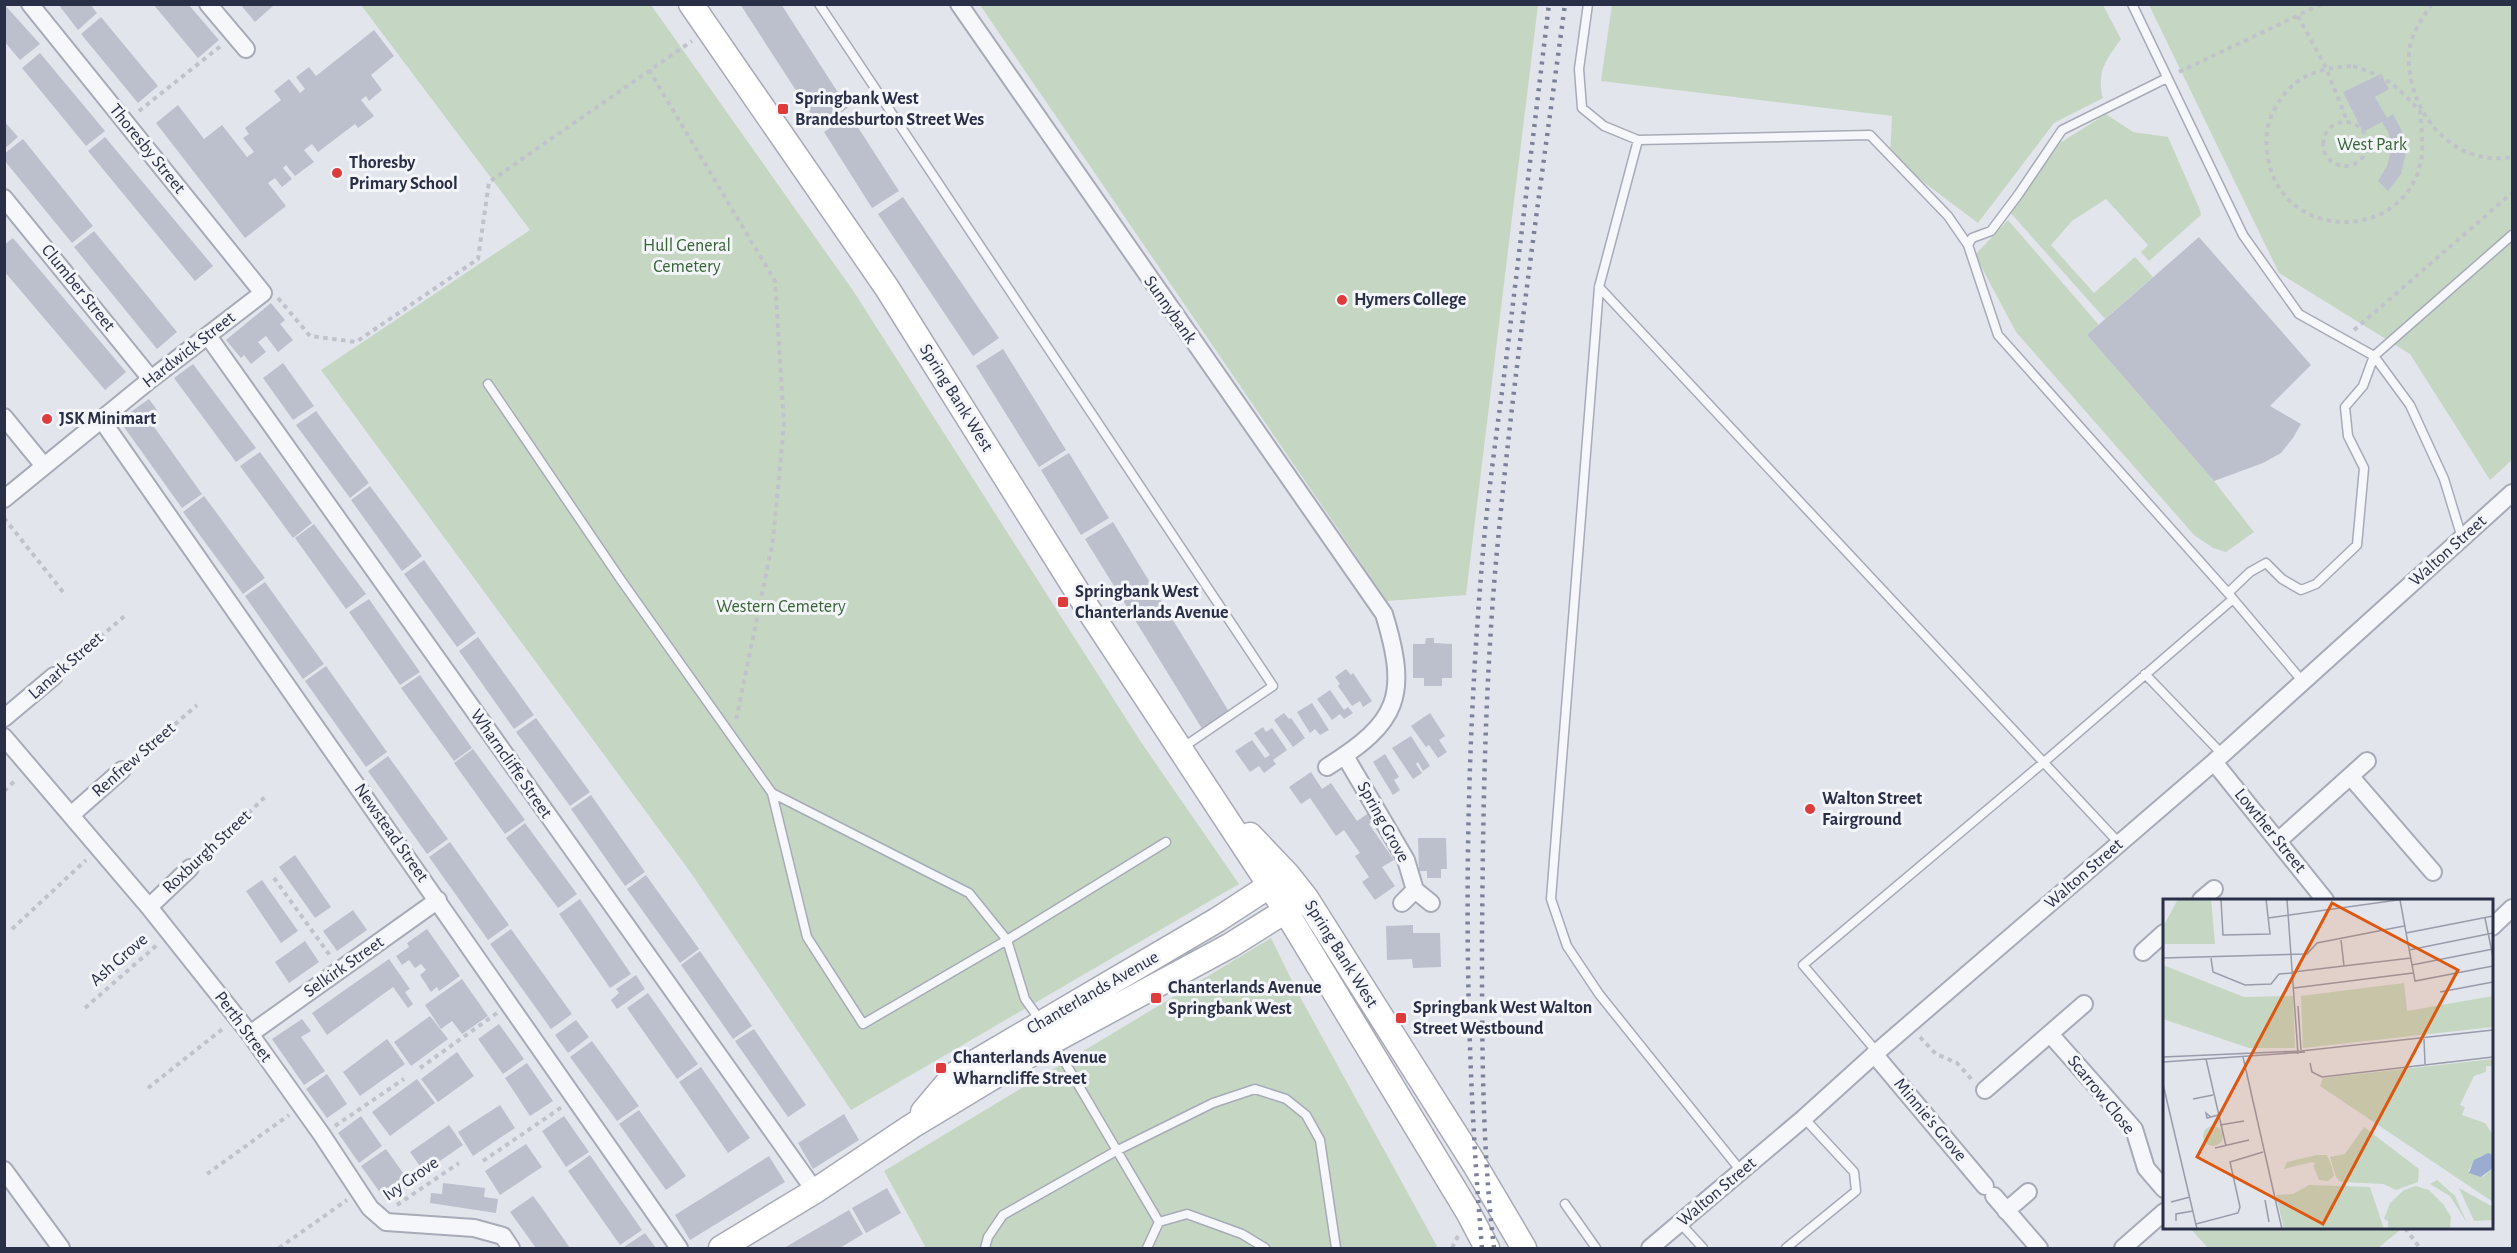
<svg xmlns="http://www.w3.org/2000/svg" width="2517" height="1253" viewBox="0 0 2517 1253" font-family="'Alegreya Sans',sans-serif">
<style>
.green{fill:#c5d7c3}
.building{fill:#bcc0cd}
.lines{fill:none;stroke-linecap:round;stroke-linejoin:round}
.lane-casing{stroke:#a7abb7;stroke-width:11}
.street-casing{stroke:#a7abb7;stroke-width:20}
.secondary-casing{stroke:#a7abb7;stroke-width:27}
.path{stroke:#c0c3cb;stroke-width:4;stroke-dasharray:4.5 4.5;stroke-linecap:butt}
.lane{stroke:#f6f7fa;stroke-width:8}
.street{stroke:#f6f7fa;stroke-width:16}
.secondary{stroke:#fff;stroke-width:24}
.rail{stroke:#7a8198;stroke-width:4.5;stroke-dasharray:3 6;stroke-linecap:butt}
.poi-dot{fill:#de3c3c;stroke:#f3f5f9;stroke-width:2}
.labels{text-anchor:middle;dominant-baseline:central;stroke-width:6;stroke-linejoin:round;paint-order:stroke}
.poi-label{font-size:18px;font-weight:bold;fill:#282f47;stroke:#f3f5f9;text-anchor:start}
.park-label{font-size:18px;fill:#366434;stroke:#f3f5f9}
.street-label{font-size:18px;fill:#282f47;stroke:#f3f5f9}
.inset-road{fill:none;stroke:#989caa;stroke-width:1.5}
.view{fill:#de570f;fill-opacity:0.15;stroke:#de570f;stroke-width:3}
.inset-edge{fill:none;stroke:#282f47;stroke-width:3}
</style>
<rect width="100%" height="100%" fill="#e3e5ec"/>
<path class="green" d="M361,5H651L854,292L1141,742L1239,884L851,1110L691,873L321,370L530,230Z
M980,5H1538L1466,595L1387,601Z
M1612,5H2103L2121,39C2106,60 2096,72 2103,98L2054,123L1978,223L1890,157L1892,116L1601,81Z
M2149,5H2512V460L2490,480L2410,354L2279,273Z
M2106,114L2133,132L2168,137L2200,210L2201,215L2149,261L2141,252L2148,245L2106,199L2072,221L2051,245L2094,293L2135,257L2153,277L2105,319L2009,211L2060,143Z
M2008,220L2099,325L2087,335L2214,481L2254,532L2226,552L2213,548L2194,535L2016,332L1975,255Z
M1271,938L1299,995L1438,1248H926L884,1171Z
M2190,1228H2398L2399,1231L2378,1248H2208Z"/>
<path class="building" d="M4,4L40,44L20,60L4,41Z
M58,4H90L97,13L78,30Z
M153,4H188L219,40L198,58Z
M240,4H271L273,6L255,22Z
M740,4H781L848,108L819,126Z
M101,17L158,86L138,103L81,34Z
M374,30L394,56L371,75L382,90L369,101L366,96L361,100L374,116L358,128L355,124L318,152L312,144L304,150L314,162L295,176L286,165L283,168L292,179L282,187L275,178L268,183L286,206L245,238L156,123L178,105L204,139L222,125L247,157L254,152L243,138L249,134L245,128L281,100L274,91L289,79L300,93L305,89L296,77L309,67L316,76Z
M40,53L105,131L86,146L22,68Z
M2381,74L2389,89L2375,97L2387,118L2393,114L2404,135L2406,152L2401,174L2388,191L2378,181L2387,166L2392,147L2388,132L2382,122L2363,132L2343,92Z
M850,115L899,191L872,208L824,132Z
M4,121L18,137L4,149Z
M105,137L213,266L195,281L88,151Z
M23,139L93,226L72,243L4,160V154Z
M903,197L999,338L973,356L878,214Z
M94,231L177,332L157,349L74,247Z
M2199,237L2311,365L2270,406L2301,424L2293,438L2281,453L2263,463L2214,481L2087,335Z
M13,238L126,372L105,390L4,271V245Z
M271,303L285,320L280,324L293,340L278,352L266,336L258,342L266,352L251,364L244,355L241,358L226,340Z
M1003,349L1066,450L1039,467L976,366Z
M283,363L314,406L293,420L263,378Z
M193,364L256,448L236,462L174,378Z
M149,399L157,410L147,417L202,494L182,508L119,420Z
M316,411L369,483L350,498L296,425Z
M260,452L312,523L293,538L240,466Z
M1069,453L1109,518L1081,535L1041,470Z
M370,486L422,556L402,571L351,500Z
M204,496L265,578L243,594L183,512Z
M1113,522L1231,715L1204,732L1085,539Z
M314,524L366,594L346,609L295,538Z
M424,560L476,633L457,647L404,574Z
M265,582L324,664L303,679L245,596Z
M369,599L420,672L400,685L349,612Z
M478,637L534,715L514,729L459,651Z
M1426,638H1434V643L1452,644V678H1442V686H1424V678H1413V644H1425Z
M326,666L387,752L366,767L305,681Z
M1346,669L1351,675L1353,673L1372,701L1363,707L1360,701L1352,706L1338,686L1340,684L1335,677Z
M420,675L472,748L454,761L401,688Z
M1330,690L1344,710L1348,707L1353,713L1344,719L1340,714L1332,720L1317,699Z
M1312,703L1329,730L1320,735L1315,729L1310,733L1297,712Z
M1284,713L1289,719L1291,718L1305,738L1293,747L1274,720Z
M1430,713L1445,736L1439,740L1447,752L1438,758L1429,745L1426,747L1411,726Z
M536,718L590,792L570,806L516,732Z
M1263,727L1266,732L1272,728L1287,750L1273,760L1276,764L1264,773L1259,766L1250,772L1235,751L1252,740L1265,758L1270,755L1254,733Z
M1411,736L1430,766L1423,771L1418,762L1416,764L1422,773L1413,779L1392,748Z
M473,749L525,820L505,834L454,763Z
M1385,754L1399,777L1394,780L1400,790L1393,795L1373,762Z
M388,756L448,839L427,854L368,771Z
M1311,772L1322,789L1331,783L1357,821L1370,812L1375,820L1369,824L1394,860L1382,867L1395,886L1375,900L1362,882L1369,877L1355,856L1360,853L1344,830L1336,836L1310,798L1301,804L1289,787Z
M591,795L645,872L625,886L571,809Z
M525,823L577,894L558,908L506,838Z
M1418,838H1446L1447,869H1441V878H1427V871H1419Z
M450,842L509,925L488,940L429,857Z
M295,855L331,907L315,918L279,867Z
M646,875L699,949L680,963L627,889Z
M262,880L298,931L281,943L246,891Z
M580,899L631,974L610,988L559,914Z
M353,910L367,930L337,951L323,931Z
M1413,925V933H1440L1441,967L1413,968L1412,959L1387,960L1386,926Z
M427,929L460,976L439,991L437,987L431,992L420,975L426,970L421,964L415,968L409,960L402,965L396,956L409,947L407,943Z
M511,929L572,1014L551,1029L490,944Z
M305,941L319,962L289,983L275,962Z
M700,951L752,1026L733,1039L681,965Z
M389,959L410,989L405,992L413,1004L408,1008L393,987L327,1035L312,1013Z
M636,975L645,989L617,1009L611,1000L619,993L616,989Z
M462,979L488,1016L462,1034L452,1021L441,1029L425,1005Z
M648,993L698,1064L677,1079L627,1008Z
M430,1016L448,1039L411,1066L394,1042Z
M302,1019L311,1031L301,1037L325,1071L304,1085L272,1039Z
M576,1020L589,1037L568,1053L555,1035Z
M499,1024L524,1059L503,1074L478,1039Z
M754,1029L806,1105L788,1117L735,1041Z
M387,1039L405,1064L360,1096L343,1072Z
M592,1041L639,1106L617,1121L570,1057Z
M457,1052L474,1076L438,1102L421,1079Z
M527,1063L553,1101L530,1116L505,1078Z
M701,1067L750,1138L728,1153L679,1082Z
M327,1074L347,1104L327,1118L306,1089Z
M417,1079L435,1103L390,1136L372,1112Z
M500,1105L515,1128L473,1156L458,1132Z
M639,1110L686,1176L666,1190L619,1124Z
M844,1114L859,1140L813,1169L798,1143Z
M361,1116L382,1146L359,1163L338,1133Z
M564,1116L589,1152L566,1167L542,1131Z
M449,1125L463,1145L424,1172L410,1152Z
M526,1144L542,1167L500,1195L485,1171Z
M386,1149L411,1184L386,1201L361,1166Z
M590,1155L642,1230L620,1245L568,1171Z
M769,1156L785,1182L690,1240L675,1215Z
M443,1183L485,1188L484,1197L498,1199L496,1213L430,1203L431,1193L442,1194Z
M887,1188L901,1213L866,1233L852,1208Z
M533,1196L542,1208L570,1248H536L510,1212Z
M849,1210L863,1234L840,1248H784Z
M645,1233L656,1248H625L624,1247Z"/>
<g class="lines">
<defs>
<path id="lane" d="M819,4L1273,686L1182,748
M1588,4L1579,69L1582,108L1604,126L1638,140L1870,135L1948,216L1968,245L1998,335L2228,593L2304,683
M2132,4L2243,235L2299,314L2374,356L2410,405L2444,479L2462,538
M1638,140L1599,287L1551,899L1567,946L1599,994L1741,1171
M1968,245L1972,238L1991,231L2018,195L2062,130L2167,78
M1599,287L2119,843
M488,384L621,580L772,793L969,893L1007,940L1166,842
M2228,593L2250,572L2266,563L2282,579L2301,590L2316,584L2357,545L2364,468L2348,436L2345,407L2363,386L2374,356L2512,235
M2145,674L2222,754
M772,793L807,937L863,1024L1007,940L1025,999L1040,1020
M1053,1042L1159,1222
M1877,1052L1803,965L2044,762L2233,599
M1565,1204L1596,1248
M1680,1223L1703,1248
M985,1248L988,1237L1003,1215L1116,1151L1213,1103L1255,1089L1286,1099L1306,1115L1320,1140L1336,1248
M1147,1248L1159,1222L1187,1214L1242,1234L1265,1248
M1786,1248L1856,1191L1854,1172L1804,1118"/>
<path id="street" d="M208,4L246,49
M959,4L1384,614C1409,696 1399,722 1327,767
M4,198L151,379
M208,336L815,1191
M4,417L44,466
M101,419L679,1248
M4,499L151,379L263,293L30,4
M4,718L54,676
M4,737L149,907L250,1034L322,1135L370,1208L386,1222L474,1228L503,1236L511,1248
M1345,756L1406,860L1415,890
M2214,762L2325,900
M2351,777L2433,872
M71,815L122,770
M2278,841L2367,761
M2201,900L2214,889
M1402,903L1415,890L1431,903
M149,907L190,868
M2492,927L2512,908
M2143,952L2164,933
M250,1034L438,900
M2050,1034L2134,1129L2146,1168L2164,1189
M1874,1054L1985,1186
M1985,1090L2084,1004
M4,1170L61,1248
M1994,1196L2039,1248
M2006,1211L2028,1192
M1650,1248L1804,1118L1877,1052L2214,762L2512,493
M2123,1248L2164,1212"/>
<path id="secondary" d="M691,4L887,288L1090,612L1271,887L1468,1212L1487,1248
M1250,835L1287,874L1306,898L1475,1165L1524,1248
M923,1112L955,1074L1217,920L1283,877
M721,1248L815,1191L912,1126L1053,1041L1231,945L1306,898"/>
</defs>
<use href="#lane" class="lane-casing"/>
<use href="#street" class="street-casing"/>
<use href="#secondary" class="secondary-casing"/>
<path class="path" d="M2432,4C2421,19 2410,36 2409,54C2406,110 2452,168 2512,157
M2298,16L2326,68L2348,123
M2353,66C2386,76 2397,86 2420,111C2421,127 2424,145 2421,161C2405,241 2287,243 2269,163C2265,145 2265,127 2274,110C2292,76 2316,68 2353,66Z
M649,70L775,281L784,424L773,540L736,720
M2179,72L2322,4
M139,111L222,45
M2323 144a22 22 0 1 1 44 0a22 22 0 1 1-44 0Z
M278,298L310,336L356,342L478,259L489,182L692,41
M2354,330L2512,193
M4,518L63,592
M66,666L127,614
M134,760L197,705
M4,791L17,779
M203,857L265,797
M274,878L331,957
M12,929L86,860
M85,1008L157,945
M1920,1037L1936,1054L1957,1063L1973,1081
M420,1068L497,1013
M148,1088L225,1027
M335,1126L404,1079
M483,1161L562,1107
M207,1174L289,1115
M397,1205L459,1163
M2405,1228L2420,1248
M279,1248L347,1200
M1452,1248L1458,1236"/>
<use href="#lane" class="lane"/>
<use href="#street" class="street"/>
<use href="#secondary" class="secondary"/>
<path class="rail" d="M1482,1248C1462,1014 1463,775 1484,540C1490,478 1499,416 1507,353C1521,237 1535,121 1549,4
M1494,1248C1482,1147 1482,1044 1482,941C1483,807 1485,674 1498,540C1515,361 1541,183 1565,4"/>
</g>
<g class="poi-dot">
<rect x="777" y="103" width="12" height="12" rx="3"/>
<circle cx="337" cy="173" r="6"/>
<circle cx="1342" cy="300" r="6"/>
<circle cx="47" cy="419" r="6"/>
<rect x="1057" y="596" width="12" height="12" rx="3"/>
<circle cx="1810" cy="809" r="6"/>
<rect x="1150" y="992" width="12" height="12" rx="3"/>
<rect x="1395" y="1012" width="12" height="12" rx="3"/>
<rect x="935" y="1062" width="12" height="12" rx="3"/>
</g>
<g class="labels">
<g class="poi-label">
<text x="795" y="99">Springbank West<tspan x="795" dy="21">Brandesburton Street Wes</tspan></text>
<text x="349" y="163">Thoresby<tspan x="349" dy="21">Primary School</tspan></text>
<text x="1354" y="300">Hymers College</text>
<text x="59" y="419">JSK Minimart</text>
<text x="1075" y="592">Springbank West<tspan x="1075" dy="21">Chanterlands Avenue</tspan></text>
<text x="1822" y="799">Walton Street<tspan x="1822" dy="21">Fairground</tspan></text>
<text x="1168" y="988">Chanterlands Avenue<tspan x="1168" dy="21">Springbank West</tspan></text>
<text x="1413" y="1008">Springbank West Walton<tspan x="1413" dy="21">Street Westbound</tspan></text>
<text x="953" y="1058">Chanterlands Avenue<tspan x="953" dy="21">Wharncliffe Street</tspan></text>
</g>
<g class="park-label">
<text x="2372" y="145">West Park</text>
<text x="687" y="246">Hull General<tspan x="687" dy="21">Cemetery</tspan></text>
<text x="781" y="607">Western Cemetery</text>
</g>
<g class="street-label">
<text transform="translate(147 149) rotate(51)">Thoresby Street</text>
<text transform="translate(78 288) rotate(51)">Clumber Street</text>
<text transform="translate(1170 310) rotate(55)">Sunnybank</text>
<text transform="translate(189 350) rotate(-38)">Hardwick Street</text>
<text transform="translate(956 398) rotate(58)">Spring Bank West</text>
<text transform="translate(2448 551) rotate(-42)">Walton Street</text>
<text transform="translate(66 666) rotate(-41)">Lanark Street</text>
<text transform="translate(134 760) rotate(-41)">Renfrew Street</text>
<text transform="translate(511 764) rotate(55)">Wharncliffe Street</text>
<text transform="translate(1383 822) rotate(61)">Spring Grove</text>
<text transform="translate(2270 831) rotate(51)">Lowther Street</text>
<text transform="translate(391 833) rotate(55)">Newstead Street</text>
<text transform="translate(207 852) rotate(-43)">Roxburgh Street</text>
<text transform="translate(2084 874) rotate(-41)">Walton Street</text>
<text transform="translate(1341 954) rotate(58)">Spring Bank West</text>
<text transform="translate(119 960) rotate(-41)">Ash Grove</text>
<text transform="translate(344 967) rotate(-35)">Selkirk Street</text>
<text transform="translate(1093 993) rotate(-30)">Chanterlands Avenue</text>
<text transform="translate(243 1027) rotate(53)">Perth Street</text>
<text transform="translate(2101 1095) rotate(51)">Scarrow Close</text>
<text transform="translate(1930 1120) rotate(50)">Minnie's Grove</text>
<text transform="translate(411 1179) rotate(-35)">Ivy Grove</text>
<text transform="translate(1717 1192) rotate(-40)">Walton Street</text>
</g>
</g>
<g transform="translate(2163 899)">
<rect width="330" height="330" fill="#e3e5ec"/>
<path d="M15,0H48L52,45H0V28ZM0,66L81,98L130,97L132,149H86L0,120ZM241,84L244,112L330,97V128L140,149L138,97ZM330,160V167H323V173L311,177L297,206L302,208L299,216L322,224L330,236V256L317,257L305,272L320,278L330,269V303L157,187L160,179ZM40 237a10 10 0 1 1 20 0a10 10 0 1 1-20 0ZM201,228L256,270L255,283L233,291L220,285L178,283L173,278L167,258L182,255ZM154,256H164L169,268L171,277L165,282L156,281L150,266L153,265L149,263L121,270L124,263ZM274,281L292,297L304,324L287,297L267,285ZM146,286L207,288L221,330H121L113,296L130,295ZM253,287L266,291L280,305L288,318L287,330H225V322L221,320L227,304L241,291ZM296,289L330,308V321L311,322Z" fill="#c5d7c3"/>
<path d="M325,254L330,256V269L318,278L306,274L311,261Z" fill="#9aacd0"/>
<path class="inset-road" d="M58,0L60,36L107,35L103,0M124,0L135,155M237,1L252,82L330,67M105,19L242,0M322,19L330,58M243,34L330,17M178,41L181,67M246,51L330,34M0,59L144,55L154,44L241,27M48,59L50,73L82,86L108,85L116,75L130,74M249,66L330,50M130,73L248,59M131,89L250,74M277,93L330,83M135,107L138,151M261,140L262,165M0,158L138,152L330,131M80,158L119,330M43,160L63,247M0,163L142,153M147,164L149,173L159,178L330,158M0,185L34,330M30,200L50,196M48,218L43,214L44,219L55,216M57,226L81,222M52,249L86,241M102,301L106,323M8,303L27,298M13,322V315L30,312M33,325L75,314L77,308L67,263L100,253"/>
<path class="view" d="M169,4L295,71L160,325L34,258Z"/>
<rect width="330" height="330" class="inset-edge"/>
</g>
<rect width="2517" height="1253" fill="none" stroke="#282f47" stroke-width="12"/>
</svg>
